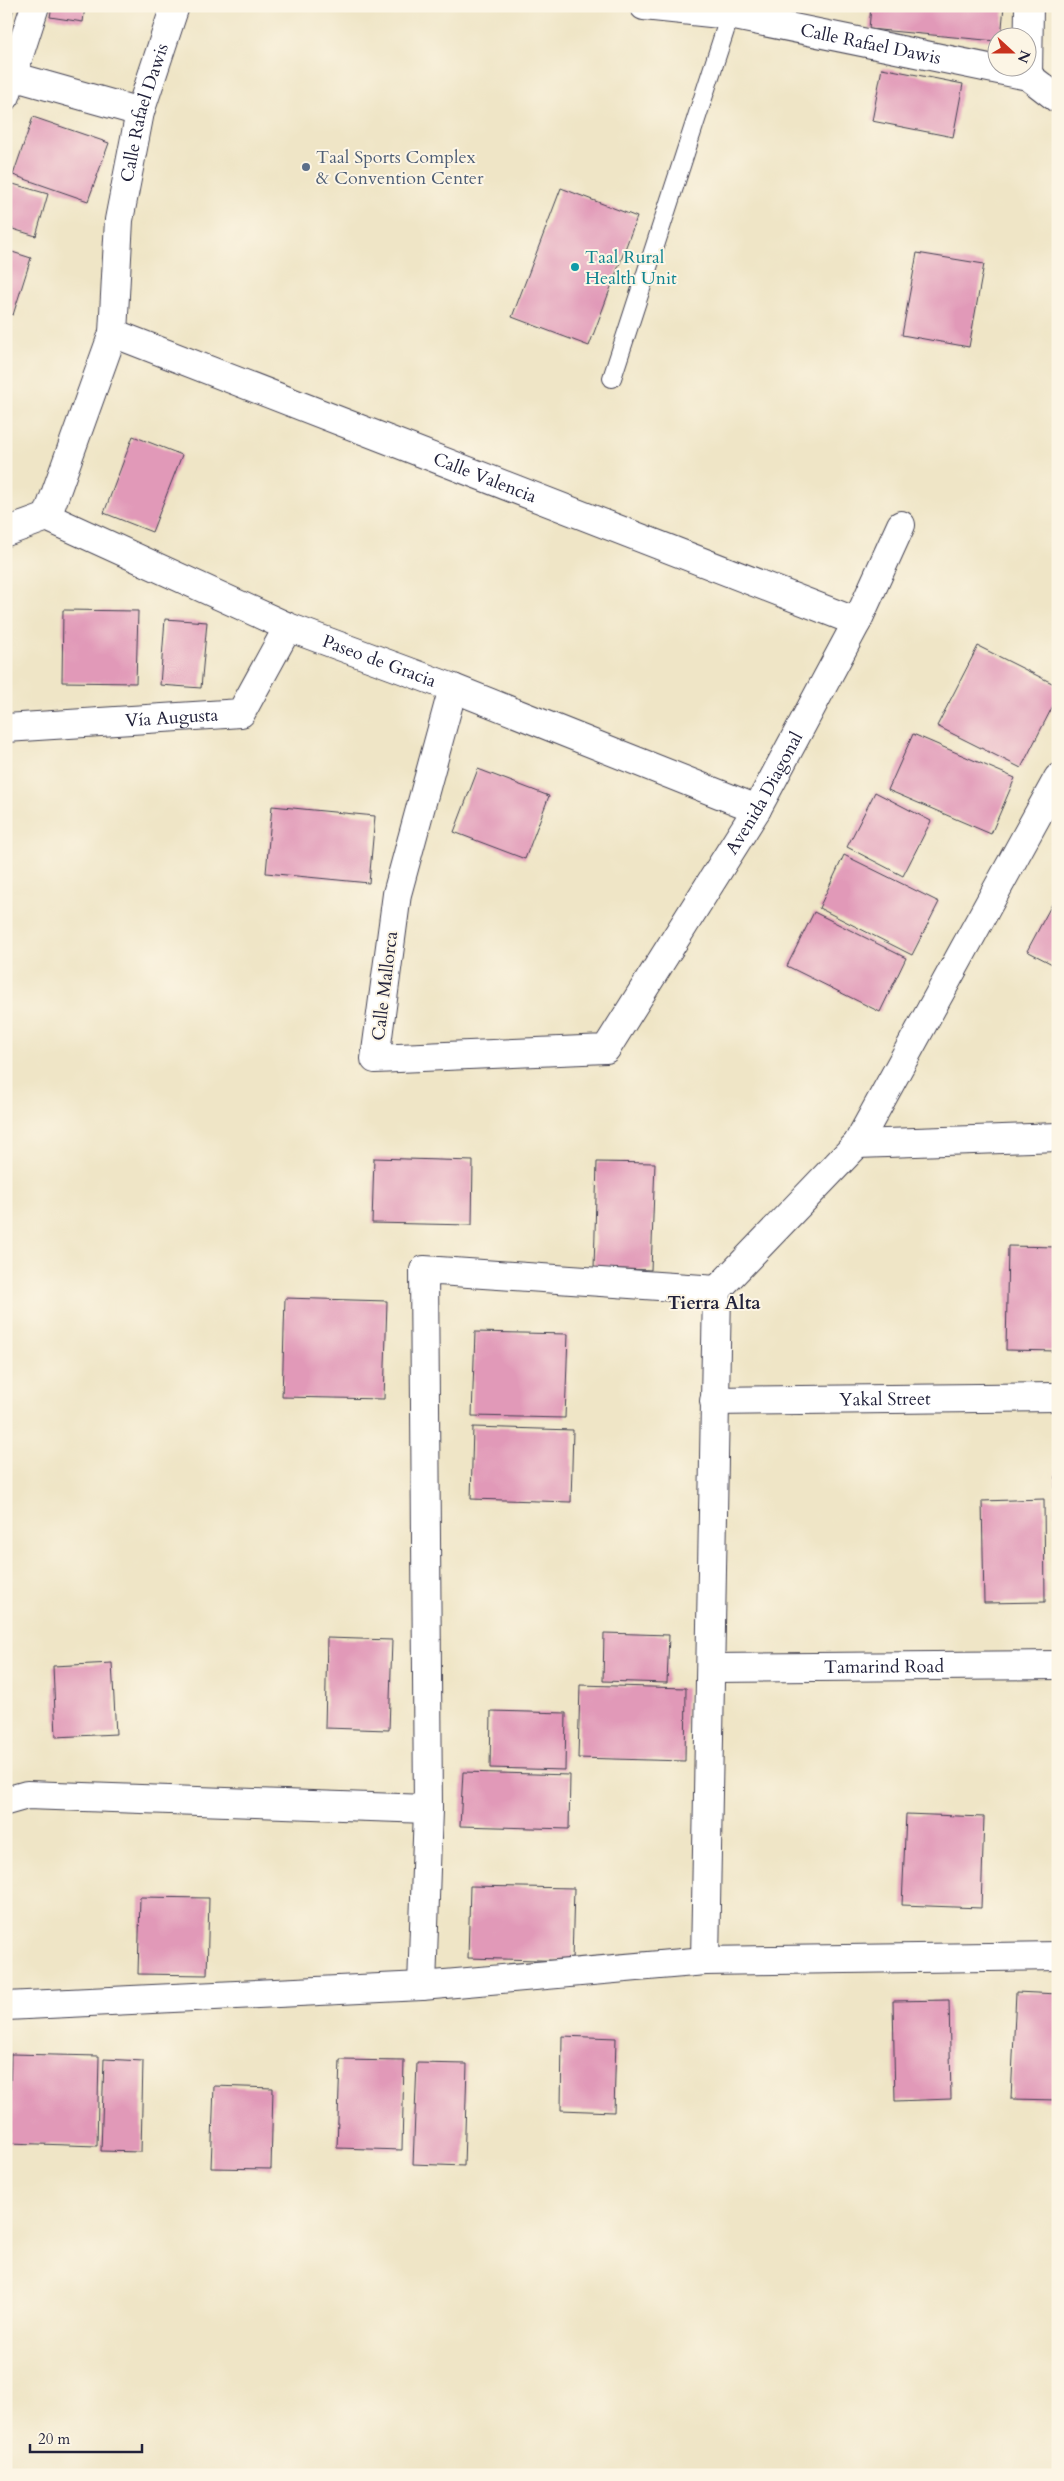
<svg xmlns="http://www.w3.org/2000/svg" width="1064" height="2481" viewBox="0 0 1064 2481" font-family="Cardo,serif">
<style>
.building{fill:#e199b8}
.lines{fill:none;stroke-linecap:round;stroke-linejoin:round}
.lane-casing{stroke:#413f50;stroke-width:20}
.street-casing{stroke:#413f50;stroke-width:30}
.lane{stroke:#fff;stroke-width:18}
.street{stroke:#fff;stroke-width:28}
.service-dot{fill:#5c6f8a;stroke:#fcf5e5;stroke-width:2}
.culture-dot{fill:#0f9aa8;stroke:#fcf5e5;stroke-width:2}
.labels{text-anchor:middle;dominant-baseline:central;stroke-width:4;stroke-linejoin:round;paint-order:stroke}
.street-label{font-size:18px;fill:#22223b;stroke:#fcf5e5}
.service-label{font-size:18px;fill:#4e5e75;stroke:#fcf5e5;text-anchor:start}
.culture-label{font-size:18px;fill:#0d838f;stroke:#fcf5e5;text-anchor:start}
.neighbourhood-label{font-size:19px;font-weight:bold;fill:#22223b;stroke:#fcf5e5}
</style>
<rect width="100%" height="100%" fill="#fcf5e5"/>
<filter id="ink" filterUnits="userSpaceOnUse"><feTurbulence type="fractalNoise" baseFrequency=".02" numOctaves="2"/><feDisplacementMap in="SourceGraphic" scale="10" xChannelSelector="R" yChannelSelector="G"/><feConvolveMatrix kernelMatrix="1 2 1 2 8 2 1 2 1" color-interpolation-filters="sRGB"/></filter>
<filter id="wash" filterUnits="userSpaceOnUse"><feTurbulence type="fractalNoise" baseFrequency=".0096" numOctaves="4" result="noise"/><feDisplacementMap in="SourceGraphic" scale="20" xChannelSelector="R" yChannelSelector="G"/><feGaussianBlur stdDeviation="1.12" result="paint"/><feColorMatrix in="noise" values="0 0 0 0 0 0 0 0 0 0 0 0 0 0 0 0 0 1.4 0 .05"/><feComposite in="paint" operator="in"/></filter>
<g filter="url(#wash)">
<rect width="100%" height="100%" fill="#efe5c6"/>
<g id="blocks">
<path class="building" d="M52,6H85L83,22L50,17Z
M871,6H1004L1001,38H996V41L869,29Z
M6,9L13,11L7,37L6,36Z
M882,68L963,84L953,137L872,121Z
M33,117L109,143L88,201L13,175Z
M6,182L48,194L36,236L6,227Z
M561,188L637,217L589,346L512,317Z
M6,250L31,258L13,315L6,312Z
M917,253L984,264L969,347L902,335Z
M133,436L182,455L152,532L104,513Z
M63,610L138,611L136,683L62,682Z
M165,619L207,622L201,688L160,685Z
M978,646L1058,686V696L1021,768L937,726Z
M913,734L1015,778L991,834L888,790Z
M478,769L549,796L525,859L454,832Z
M875,792L931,821L903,876L847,847Z
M272,806L375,816L369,883L266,873Z
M844,855L939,902L912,955L819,908Z
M1058,893V967L1027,951Z
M814,912L906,958L880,1012L787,966Z
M1054,1041H1058V1069H1056Z
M374,1158L473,1161L472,1225L372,1223Z
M597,1162L655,1163L651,1270L594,1268Z
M1008,1246L1058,1247V1351L1006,1350Z
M285,1298L387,1301L384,1399L282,1397Z
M475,1332L568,1334L565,1418L472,1416Z
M473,1427L573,1430L571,1502L471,1499Z
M1056,1467H1058V1514H1054Z
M1044,1499L1045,1602L984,1603L982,1501Z
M604,1633L669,1635L667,1683L603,1681Z
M327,1638L392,1640L389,1730L325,1728Z
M112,1663L116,1734L56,1737L53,1666Z
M580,1685L686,1688L685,1761L578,1758Z
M491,1711L566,1713L565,1770L490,1768Z
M463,1772L570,1775L569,1829L460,1826Z
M906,1814L984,1817L981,1908L902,1905Z
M470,1886L574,1888L572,1961L468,1958Z
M140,1897L209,1898L207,1975L138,1974Z
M1016,1992L1058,1994V2100L1011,2099Z
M949,2000L951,2099L895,2101L893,2001Z
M562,2036L616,2038L614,2112L561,2110Z
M11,2054L99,2056L97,2146L9,2143Z
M104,2059L143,2061L141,2152L101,2151Z
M340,2060L404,2061L402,2150L337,2148Z
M417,2063L467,2064L464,2166L413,2164Z
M214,2086L273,2088L271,2169L211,2168Z"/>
</g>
</g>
<g filter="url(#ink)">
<use href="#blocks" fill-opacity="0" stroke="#413f50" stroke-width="1"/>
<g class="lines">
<defs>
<path id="lane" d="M612,378L730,15"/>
<g id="street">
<path id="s1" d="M644,6L730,15L1028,76L1058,99"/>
<path d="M12,76L140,112"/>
<path d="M1028,76L1029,6"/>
<path d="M6,96L35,6"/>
<path id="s2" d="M113,333L857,622"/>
<path id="s3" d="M47,517L113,333L119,220L140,112L175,6"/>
<path id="s4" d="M6,532L47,517L288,627L453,688L757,809"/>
<path id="s5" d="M453,688L397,894L375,1059L606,1049L757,809L857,622L901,525"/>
<path id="s6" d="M6,728L241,713L288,627"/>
<path d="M857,1144L1058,1137"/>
<path id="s7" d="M714,1401L1058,1397"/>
<path id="s8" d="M712,1668L1058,1665"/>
<path d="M6,1801L27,1795L428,1809"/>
<path d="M705,1961L717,1290L857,1144L1058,778"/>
<path d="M422,1986L428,1809L424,1270L717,1290"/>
<path d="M6,2006L422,1986L705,1961L1058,1956"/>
</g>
</defs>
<use href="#lane" class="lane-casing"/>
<use href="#street" class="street-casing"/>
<use href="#lane" class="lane"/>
<use href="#street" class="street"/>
</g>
</g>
<circle class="service-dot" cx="306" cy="167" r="5"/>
<circle class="culture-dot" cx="575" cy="267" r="5"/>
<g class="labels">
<g class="street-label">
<text stroke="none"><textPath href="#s1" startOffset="230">Calle Rafael Dawis</textPath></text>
<text stroke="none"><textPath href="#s3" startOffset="419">Calle Rafael Dawis</textPath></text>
<text stroke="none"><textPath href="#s2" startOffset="399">Calle Valencia</textPath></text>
<text stroke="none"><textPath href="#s4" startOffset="406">Paseo de Gracia</textPath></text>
<text stroke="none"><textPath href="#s6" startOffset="166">Vía Augusta</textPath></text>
<text stroke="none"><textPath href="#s5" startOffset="912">Avenida Diagonal</textPath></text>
<text transform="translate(385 986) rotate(-83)">Calle Mallorca</text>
<text stroke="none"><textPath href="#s7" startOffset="171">Yakal Street</textPath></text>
<text stroke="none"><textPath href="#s8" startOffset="172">Tamarind Road</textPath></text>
</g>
<g class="service-label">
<text x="316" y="157">Taal Sports Complex<tspan x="316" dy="21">&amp; Convention Center</tspan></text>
</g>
<g class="culture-label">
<text x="585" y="257">Taal Rural<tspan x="585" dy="21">Health Unit</tspan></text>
</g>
<g class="neighbourhood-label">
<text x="714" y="1303">Tierra Alta</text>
</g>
</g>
<rect width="1064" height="2481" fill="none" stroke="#fcf5e5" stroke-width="25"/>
<g transform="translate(1012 52) rotate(111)"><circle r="24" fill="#fcf5e5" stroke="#a5a1a1"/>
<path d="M0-4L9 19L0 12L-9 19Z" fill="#c8321e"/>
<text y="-8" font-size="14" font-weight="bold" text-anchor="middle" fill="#22223b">N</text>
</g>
<path d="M30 2444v8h112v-8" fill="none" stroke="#22223b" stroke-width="2.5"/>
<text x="38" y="2444" font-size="15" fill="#22223b" stroke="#fcf5e5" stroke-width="4" paint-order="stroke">20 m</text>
</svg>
